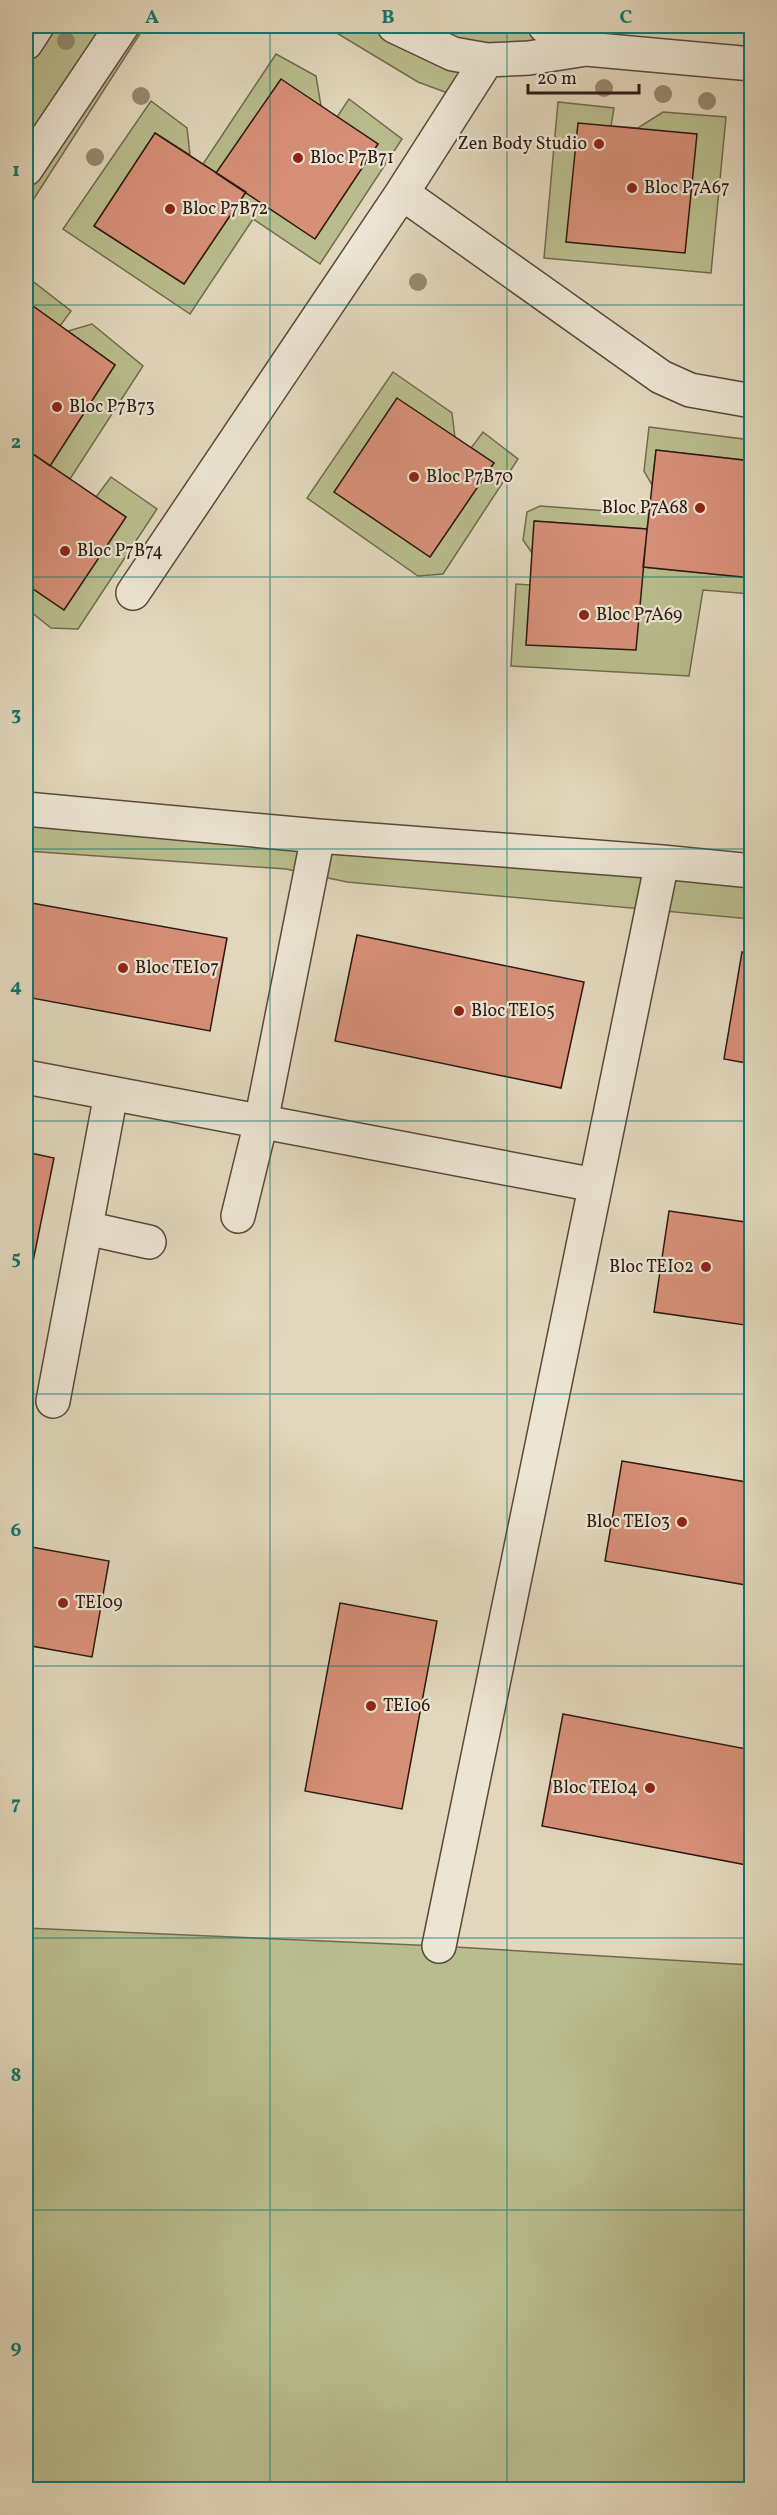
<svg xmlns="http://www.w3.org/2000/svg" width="777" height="2515" viewBox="0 0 777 2515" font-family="Vollkorn,serif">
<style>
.green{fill:#b9bd8d;stroke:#726a4f;stroke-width:1.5}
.building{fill:#d79078;stroke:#2c1811;stroke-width:1.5}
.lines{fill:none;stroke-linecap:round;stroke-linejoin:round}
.street-casing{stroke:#5a483c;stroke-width:36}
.street{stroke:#ece5d3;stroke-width:33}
.tree{fill:#958972}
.grid{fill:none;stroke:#0f766e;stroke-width:1.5;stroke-opacity:0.55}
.poi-dot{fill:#8f2418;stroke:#ece5d3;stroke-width:2}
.labels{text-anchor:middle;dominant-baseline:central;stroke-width:4.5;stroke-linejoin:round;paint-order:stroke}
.poi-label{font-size:18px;fill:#2c1811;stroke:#ece5d3;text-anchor:start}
.neatline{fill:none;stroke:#0f766e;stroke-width:2}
.grid-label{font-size:20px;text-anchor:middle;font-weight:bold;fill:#0f766e}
</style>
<rect width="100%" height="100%" fill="#e2d7bc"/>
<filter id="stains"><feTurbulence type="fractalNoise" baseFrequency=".00333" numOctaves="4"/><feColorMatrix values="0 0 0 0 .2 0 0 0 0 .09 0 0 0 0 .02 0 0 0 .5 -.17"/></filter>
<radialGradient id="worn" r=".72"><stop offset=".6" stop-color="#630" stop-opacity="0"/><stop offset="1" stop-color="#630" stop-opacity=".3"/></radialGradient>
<path class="green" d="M26,26H145L26,211Z
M325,26H545L586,49L487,60L464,99L418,82Z
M276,54L316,76L321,106L216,173L203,164Z
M349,99L402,139L320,264L253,219L190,314L63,229L151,101L187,128L190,155L155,133L94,226L184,284L246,192L315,238L378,144L337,117Z
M558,102L614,108L611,126L638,128L663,112L726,117L711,273L544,258Z
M26,276L71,311L60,326L26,301Z
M92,324L143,366L70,479L50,466L115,365L68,331Z
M393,372L452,413L455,438L335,492L430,557L494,463L471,448L483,432L518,459L443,574L418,576L307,498Z
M649,427L751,440V461L656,450L652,485L644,471Z
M111,477L157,509L78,629L51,628L26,608V584L64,610L126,517L96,497Z
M540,506L649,514L647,529L535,521L532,553L523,540L527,512Z
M643,567L751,578V594L703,590L689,676L511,666L516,584L530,585Z
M26,809L751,871V919L347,882L286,869L26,851Z
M26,1928L439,1946L751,1965V2489H26Z"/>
<path class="building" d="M281,79L378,144L315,239L216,173Z
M578,123L697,134L685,253L566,242Z
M155,133L246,192L184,284L94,226Z
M26,301L115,365L50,466L26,449Z
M397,398L494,463L430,557L334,492Z
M26,449L126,517L64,610L26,584Z
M656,450L752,461V578L643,567Z
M534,521L647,529L636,650L526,645Z
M26,902L227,938L210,1031L26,997Z
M357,935L584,982L561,1088L335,1041Z
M742,952L752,954V1064L724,1059Z
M26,1152L54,1158L26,1296Z
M669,1211L752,1223V1326L654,1312Z
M622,1461L752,1483V1586L605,1561Z
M26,1546L109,1561L92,1657L26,1645Z
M340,1603L437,1621L402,1809L305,1791Z
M563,1714L752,1750V1866L542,1826Z"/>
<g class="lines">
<defs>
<path id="street" d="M394,26L453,54L487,60L529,58L586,49L752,64
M545,26L586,49
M26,43L37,26
M26,169L122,26
M402,193L661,377L690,390L752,401
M133,593L402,193L487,60
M26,809L318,836L662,862L752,871
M26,1077L595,1185
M238,1216L261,1122L318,836
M86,1228L149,1242
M53,1401L111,1094
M439,1946L662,862"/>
</defs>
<use href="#street" class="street-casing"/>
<use href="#street" class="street"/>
</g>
<g class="tree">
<circle cx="66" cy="41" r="9"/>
<circle cx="604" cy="88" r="9"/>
<circle cx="663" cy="94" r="9"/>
<circle cx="141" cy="96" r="9"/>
<circle cx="707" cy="101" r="9"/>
<circle cx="95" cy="157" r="9"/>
<circle cx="418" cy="282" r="9"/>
</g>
<path class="grid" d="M270,26V2490M507,26V2490M26,305H752M26,577H752M26,849H752M26,1121H752M26,1394H752M26,1666H752M26,1938H752M26,2210H752"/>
<g class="poi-dot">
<circle cx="599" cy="144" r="6"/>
<circle cx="298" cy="158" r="6"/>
<circle cx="632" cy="188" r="6"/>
<circle cx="170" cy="209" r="6"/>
<circle cx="57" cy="407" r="6"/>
<circle cx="414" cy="477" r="6"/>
<circle cx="700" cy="508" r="6"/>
<circle cx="65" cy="551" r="6"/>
<circle cx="584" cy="615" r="6"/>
<circle cx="123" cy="968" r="6"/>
<circle cx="459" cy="1011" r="6"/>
<circle cx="706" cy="1267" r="6"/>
<circle cx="682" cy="1522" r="6"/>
<circle cx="63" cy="1603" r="6"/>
<circle cx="371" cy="1706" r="6"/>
<circle cx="650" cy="1788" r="6"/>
</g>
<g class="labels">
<g class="poi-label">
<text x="587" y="144" text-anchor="end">Zen Body Studio</text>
<text x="310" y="158">Bloc P7B71</text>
<text x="644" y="188">Bloc P7A67</text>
<text x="182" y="209">Bloc P7B72</text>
<text x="69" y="407">Bloc P7B73</text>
<text x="426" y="477">Bloc P7B70</text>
<text x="688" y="508" text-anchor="end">Bloc P7A68</text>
<text x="77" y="551">Bloc P7B74</text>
<text x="596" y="615">Bloc P7A69</text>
<text x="135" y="968">Bloc TEI07</text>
<text x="471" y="1011">Bloc TEI05</text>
<text x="694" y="1267" text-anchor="end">Bloc TEI02</text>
<text x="670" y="1522" text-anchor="end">Bloc TEI03</text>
<text x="75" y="1603">TEI09</text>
<text x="383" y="1706">TEI06</text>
<text x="638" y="1788" text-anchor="end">Bloc TEI04</text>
</g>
</g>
<rect width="777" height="2515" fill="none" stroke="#e2d7bc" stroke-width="66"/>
<path d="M528 84v9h111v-9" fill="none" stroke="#2c1811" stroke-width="3"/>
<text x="537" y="84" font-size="18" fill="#2c1811" stroke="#ece5d3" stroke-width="4.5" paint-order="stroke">20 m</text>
<rect x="33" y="33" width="711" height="2449" class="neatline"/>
<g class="grid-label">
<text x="152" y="23">A</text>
<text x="388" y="23">B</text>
<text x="626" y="23">C</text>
<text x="16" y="176">1</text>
<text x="16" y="448">2</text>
<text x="16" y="720">3</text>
<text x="16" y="992">4</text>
<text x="16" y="1264">5</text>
<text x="16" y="1536">6</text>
<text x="16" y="1809">7</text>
<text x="16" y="2081">8</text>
<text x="16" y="2353">9</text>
</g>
<rect width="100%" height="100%" filter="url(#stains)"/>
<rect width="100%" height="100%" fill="url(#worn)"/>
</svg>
